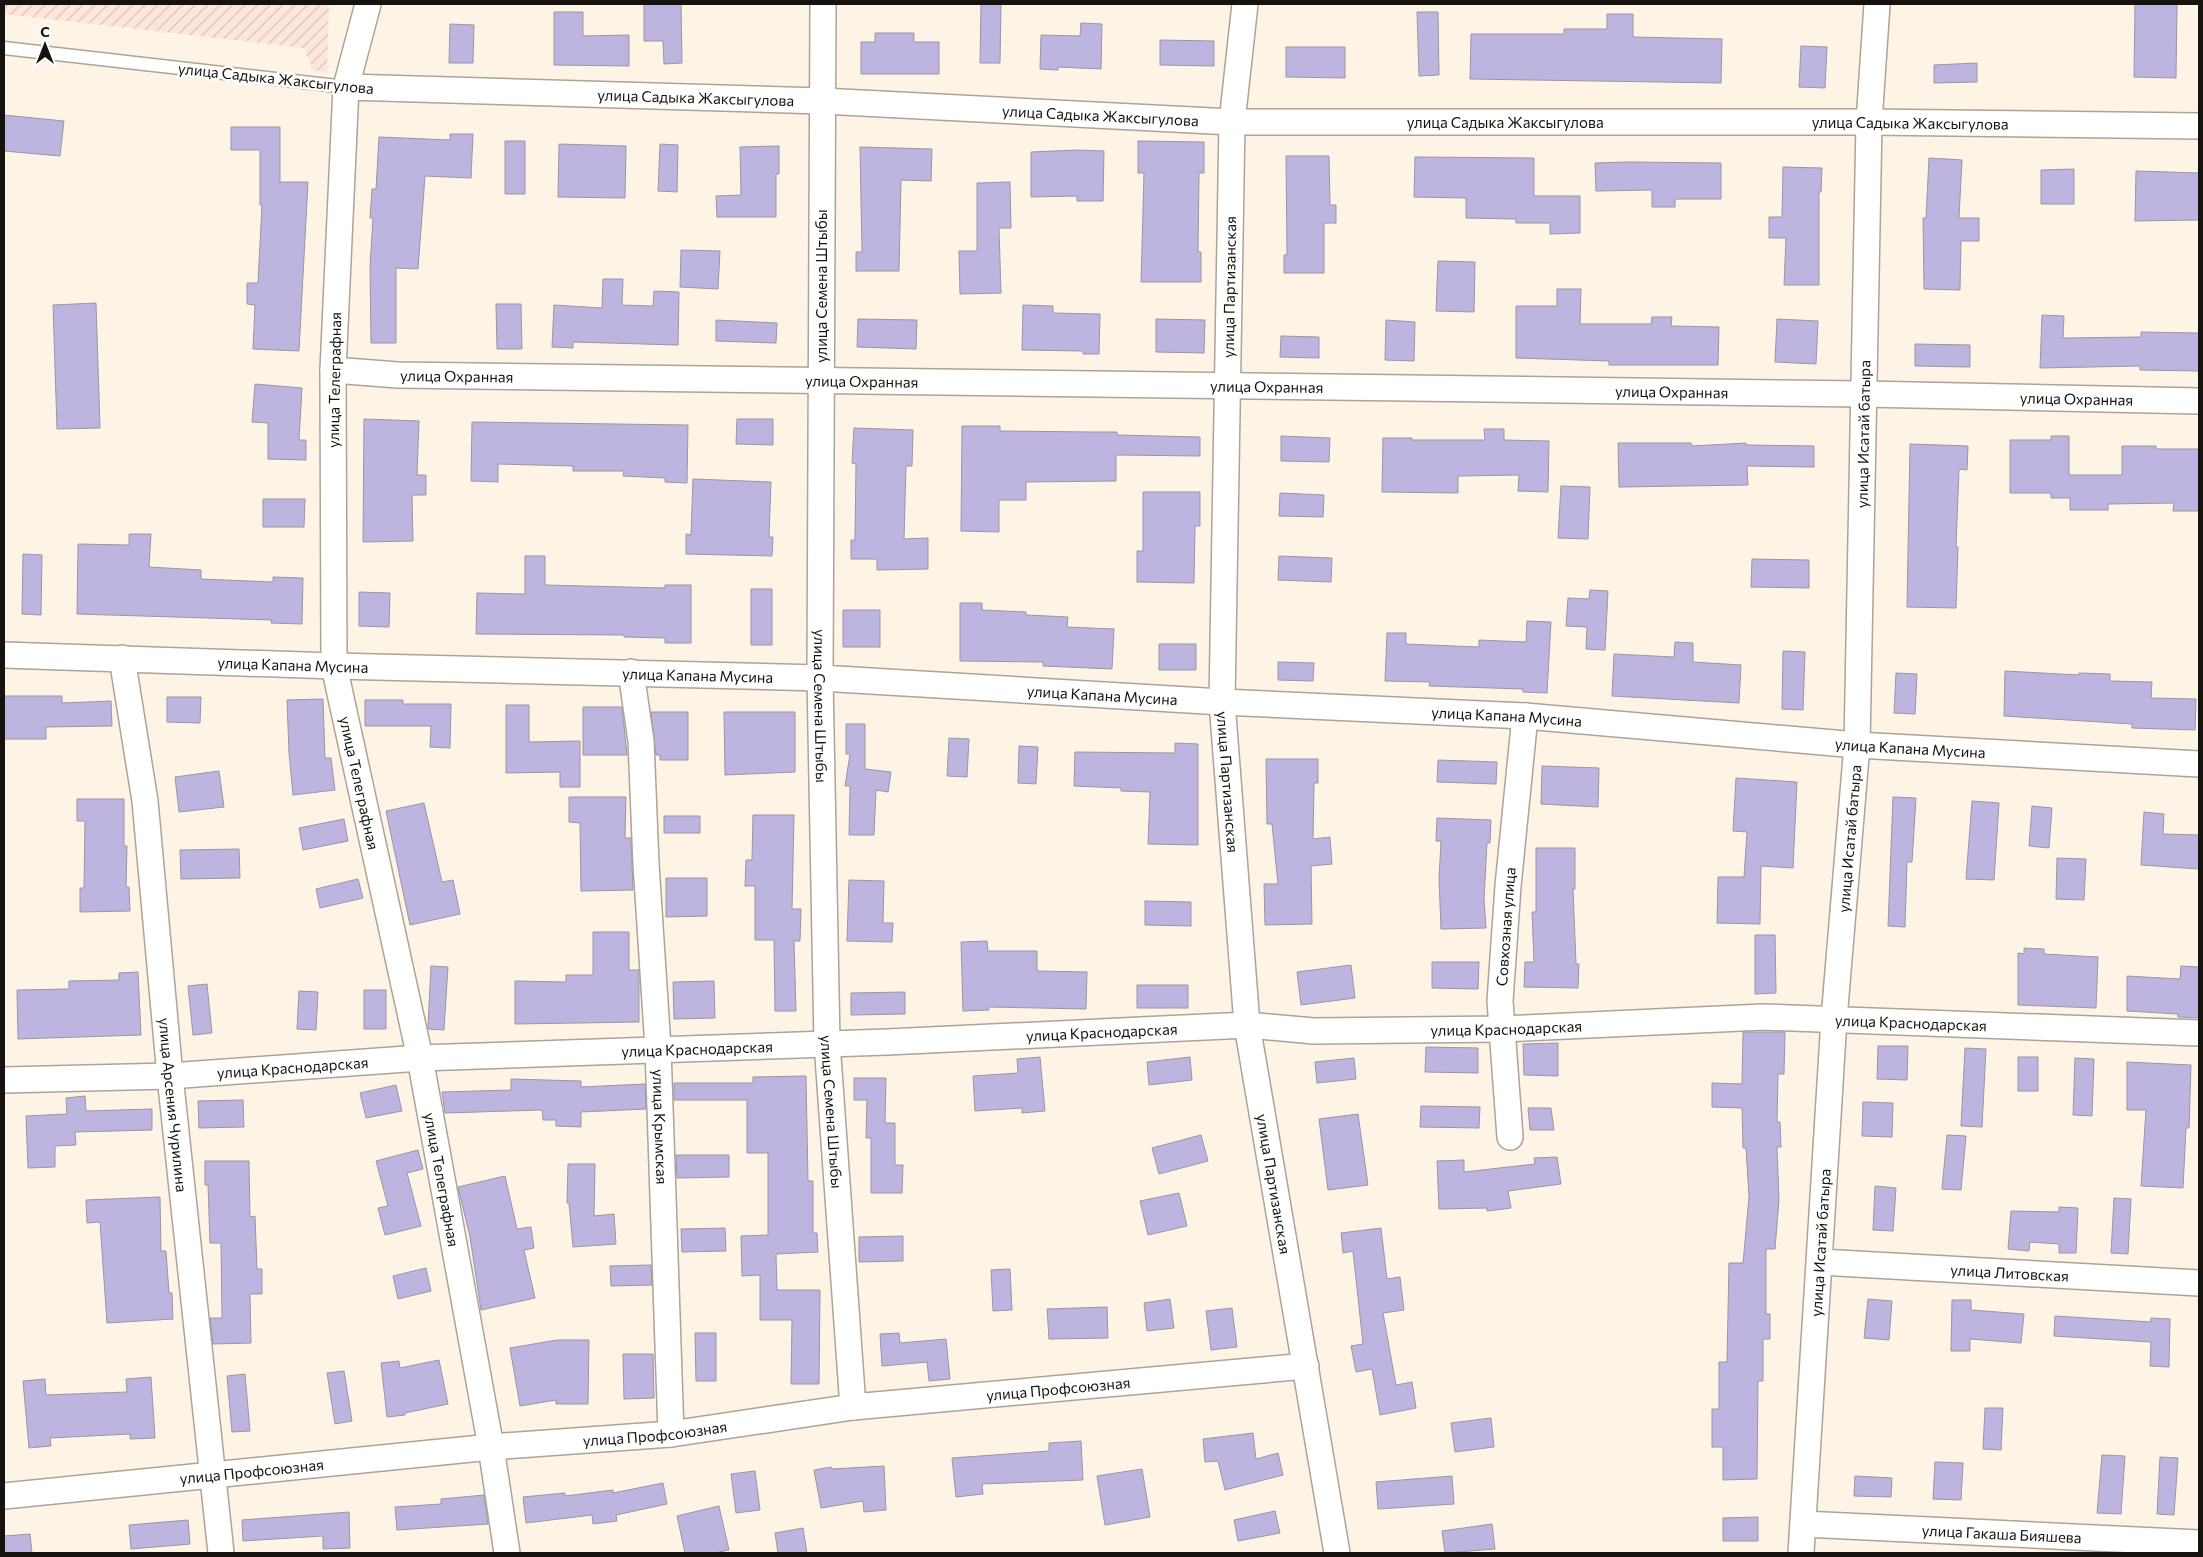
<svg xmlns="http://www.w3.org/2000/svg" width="2203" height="1557" viewBox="0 0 2203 1557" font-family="Commissioner,sans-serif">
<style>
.industrial{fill:url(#industrial-furrows)}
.building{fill:#bdb4df;stroke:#9996a5}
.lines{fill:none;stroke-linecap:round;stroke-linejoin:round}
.service-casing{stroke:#ada397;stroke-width:15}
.minor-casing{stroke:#ada397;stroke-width:28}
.service{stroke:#fff;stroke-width:12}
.minor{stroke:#fff;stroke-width:25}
.labels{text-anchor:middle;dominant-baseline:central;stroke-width:5;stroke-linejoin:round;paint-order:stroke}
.street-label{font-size:15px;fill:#16130e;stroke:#fff}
</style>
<defs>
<pattern id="industrial-furrows" width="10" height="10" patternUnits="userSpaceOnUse" patternTransform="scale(1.25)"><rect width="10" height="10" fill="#fde6da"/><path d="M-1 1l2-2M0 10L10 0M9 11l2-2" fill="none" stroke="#d8c4ba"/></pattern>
</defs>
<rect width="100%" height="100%" fill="#fef4e6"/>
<path class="industrial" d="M4,4H329L327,73L313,70L304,48L4,14Z"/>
<path class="building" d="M644,4H681L682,63L664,64L663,41H644Z
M981,4H1001L1000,63H980Z
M2135,4H2177L2176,78L2134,77Z
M554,12H583V36L629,35V66L554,65Z
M1417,12H1438L1439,75L1419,76Z
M1607,14H1633V37L1722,39L1721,83L1470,79L1471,34H1564V29H1607Z
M1081,23L1102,24L1101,69L1058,67V70L1040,69L1041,35L1080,36Z
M450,24L474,25L473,63H449Z
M875,33H914V42H939V74H861V42H875Z
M1160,40L1214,41V66L1160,65Z
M1801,46L1827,47L1825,88L1799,87Z
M1286,47H1345V78L1286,77Z
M1977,63V82L1934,83V65Z
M4,115L64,121L60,156L4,151Z
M231,127H280V182H308L299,351L253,349L255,305L247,304V283H258L262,205H260V150H231Z
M450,134H473L471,178L425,176L418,269L396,268V343H371L370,267L373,218H370L372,189H376L379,137L450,140Z
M505,141H525V194H505Z
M1138,141L1204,142V173H1199L1198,252H1201V282H1141L1144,173H1138Z
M559,144L626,146L625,198L558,197Z
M660,144L678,145L677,192L658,191Z
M779,146V174H776V217H717L716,196L741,195L740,147Z
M860,147L932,149L931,181L901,180L899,271H856V252H862Z
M1078,150L1104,151L1103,201H1077V196L1031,197V152Z
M1286,156H1329L1330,205H1336V223H1324V273H1284V255H1287Z
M1415,157L1534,158V196H1580V233L1550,234V223H1516V219L1466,218V198L1414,197Z
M1929,158L1962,160L1959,218H1979V241H1961L1960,290L1924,289L1923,218H1926Z
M1627,162L1721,163V199H1675V207H1652V190L1596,191L1595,163Z
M1783,167L1822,168L1821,192H1819V285H1784L1786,238H1769V217H1782Z
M2074,169V204H2041V170Z
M2136,171L2199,173V220L2135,221Z
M1010,182L1011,228H999L1001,293L960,294L959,251H977V183Z
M681,250L720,251L718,289L680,287Z
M1438,261L1475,262L1474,312L1436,311Z
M603,279H623L622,305L653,306L654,291L679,292L678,345L573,342V348L552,347L554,305L602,308Z
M1557,289H1581L1580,324H1651L1652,317H1672L1671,326L1719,327L1718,365H1609V361L1516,358V306H1557Z
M96,303L100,428L57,429L53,305Z
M496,304H521L522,349H497Z
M1023,305L1053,306V313L1100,314L1099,354H1083V351L1022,350Z
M2042,315L2064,316L2063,338L2141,337V332L2199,333V371L2140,370V366L2040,368Z
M858,319L917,320L916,349L857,347Z
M1156,319L1205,320L1204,353L1156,352Z
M1777,319L1818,321L1816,364L1775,362Z
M716,320L777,323L776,343L716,341Z
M1386,320L1415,322L1414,361L1385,360Z
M1281,336L1319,337V358L1280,357Z
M1915,344L1970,345V367L1915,366Z
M255,384L302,388L299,440H306V460L268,459V423L252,422Z
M364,419L419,421L417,475H426V495H412L413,541L363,542Z
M737,419H773V445L736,444Z
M472,422L688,425L687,483L665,482V478L623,476L624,471H573V466L498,464V482L471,481Z
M962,426H1000V431L1093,432H1117V435L1200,437V456L1116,455V481L1026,482V500H999V532L961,531Z
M854,428L913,430L912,466H906L904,539L928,538V569L877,570V559H851V540H855L856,464L852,463Z
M1484,429H1504V440L1549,441L1548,492L1518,491L1519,475L1458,476V493L1382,492L1383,438H1412V440H1485Z
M1281,436L1330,438L1329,462L1281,461Z
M2051,436H2069V475H2122V446H2156V449H2199V511H2173L2174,503L2108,504V510H2070V498H2051V493H2010V440H2051Z
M1618,443H1691L1692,446L1746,443V445L1814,446V467L1747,466L1748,485L1619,487Z
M1910,444L1968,446L1967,470L1959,469L1956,547H1958L1956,608L1907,607Z
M693,479L771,482L769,537H773L772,556L686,554V534L691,535Z
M1561,486L1590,487L1588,539L1558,538Z
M1143,492H1200V526H1195L1194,583L1137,582V551H1143Z
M1280,493L1324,495L1323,517L1279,516Z
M263,499H305L304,527H263Z
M129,534H151L149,567L201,570V579L273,582V577L303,578L302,624L271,623L272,620L77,614L78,544L129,545Z
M23,554L42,555L41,615L22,614Z
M525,556H545V585L665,588V585H691V643H665V638L624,637V635L476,634L477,593L525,594Z
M1279,556L1332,558L1331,582L1278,580Z
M1752,559L1809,560V588L1751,587Z
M751,589H772V645H751Z
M1590,590L1608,591L1605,650L1586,649L1587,627L1566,626L1568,598L1589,599Z
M359,592L390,593L389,627L359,626Z
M960,603H982V610L1026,612V615L1068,617L1067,627L1114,629L1112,669L1043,666V662L960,661Z
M843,610H880V647H843Z
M1527,621L1551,622L1547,693L1523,692V689L1429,686L1430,682L1385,681L1387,633H1406V644L1479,647V640L1526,642Z
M1675,642L1693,643V662L1741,665L1739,703L1612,696L1614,654L1674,657Z
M1159,644H1196V670H1159Z
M1783,651L1805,652L1803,710L1782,709Z
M1278,662L1314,663L1313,681L1278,680Z
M2005,671L2079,675V673L2110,674V681L2152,682L2151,698L2196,699L2195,730L2132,728V724L2004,716Z
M1896,673L1917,674L1915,714L1894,713Z
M4,696H62V703L111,701L112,726L46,727V739H4Z
M167,697H201L200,723L167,722Z
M323,699L325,758H331L335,790L293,795L289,753L287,700Z
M365,700H403V704H451L450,748L430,747L431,726H365Z
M506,705H529V742L580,741V787H560V772L506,773Z
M583,707H622L627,755H583Z
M651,712H688V760H660V755H656Z
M724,712H795V772L725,775Z
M846,724H865V769L891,772L888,792L876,790L874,835H849L850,786H845L850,754H846Z
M949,738L969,739L967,777L947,776Z
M1175,743L1198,744V845L1148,844L1150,792L1121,791V788L1074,786L1075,752L1175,753Z
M1019,746L1038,747L1036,784L1018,783Z
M1266,759H1318V783H1314L1313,839L1330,837L1332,864L1311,866L1312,924L1265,925L1264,884H1278L1272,824H1267Z
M1438,760L1497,762L1496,784L1437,782Z
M1542,766L1599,768L1598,807L1541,804Z
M219,771L224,807L179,812L175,777Z
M1736,778L1797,782L1793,868L1761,866L1760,924L1717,923L1718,877H1744L1747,832L1733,831Z
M569,797H626L625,838H631L633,890L581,891L580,823L569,822Z
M1893,797L1916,798L1912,862H1907L1905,927L1888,926Z
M77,799H124V846H127L126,887H129L130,911L80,912V888H84L85,821H77Z
M1972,801L1999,803L1994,880L1966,879Z
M424,803L442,882L453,880L460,914L410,925L386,811Z
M2032,806L2052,808L2049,848L2029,846Z
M2144,812L2164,814L2163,834L2199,835V869L2141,865Z
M753,815H794L792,909H801L800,941H794L796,1011H775L774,940H755V886H745L746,860H752Z
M664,816H700V833H664Z
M1437,818L1491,820L1490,843H1487L1484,899L1486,928L1441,929L1439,879L1441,841H1436Z
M344,819L348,841L303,850L299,828Z
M1536,848H1575V889H1573L1576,964H1579L1578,988L1524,987L1525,962H1534L1532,912H1536Z
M239,849L240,878L181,879L180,850Z
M2057,858L2086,859L2084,900L2056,899Z
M666,878H707V916L666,917Z
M358,879L363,898L320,908L316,889Z
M849,880L884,881L883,923H893L892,942L847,941Z
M1145,901L1191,902V926L1145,925Z
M593,932H629V970H639V1022L515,1024V981L566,982V975H593Z
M1755,935H1775L1776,993L1755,994Z
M987,941L988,951H1037V971L1087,972L1086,1009L989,1007V1010L963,1011L961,942Z
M2024,948L2044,949V954L2098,957L2096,1008L2018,1005V953L2024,954Z
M1432,962H1479L1478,989L1432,988Z
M1351,965L1355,998L1301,1005L1297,972Z
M431,966L448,967L444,1030L428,1029V1026Z
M2181,966L2199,967V1018L2178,1017V1014L2127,1011V976L2180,979Z
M138,972L141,1035L18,1039L17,990L69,989V981L119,980V973Z
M714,981L715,1018L674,1019L673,982Z
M207,984L212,1033L193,1035L188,986Z
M1137,985H1188V1008H1137Z
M364,990H386V1029H364Z
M299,991L318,992L316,1030L297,1029Z
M905,992V1014L851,1015V993Z
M1743,1032H1785L1784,1074H1778L1777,1122H1780L1781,1147H1777L1779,1200L1775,1249H1766V1314H1770V1339H1763V1381H1758L1757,1479L1723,1480V1447H1712V1409H1719V1362H1727L1729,1263H1743L1749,1197L1746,1148H1743L1742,1108L1712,1107V1083L1742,1084Z
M1558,1043V1076L1524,1075L1523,1044Z
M1878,1046H1908L1907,1080L1877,1079Z
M1426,1047L1478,1048V1073L1425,1072Z
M1965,1048L1986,1049L1982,1127L1961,1126Z
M1040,1057L1045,1111L1022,1113V1108L975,1111L973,1076L1018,1073L1017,1059Z
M1190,1057L1192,1080L1149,1085L1147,1062Z
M2018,1057H2038V1091H2018Z
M1354,1058L1356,1079L1317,1083L1315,1062Z
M2075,1058L2094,1059L2092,1116L2073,1115Z
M2127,1062L2191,1065L2189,1128H2186L2183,1188L2141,1186L2146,1110H2127Z
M806,1076L808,1181H813V1233H817L818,1252L776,1254L777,1290H820L819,1384H791L792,1320H760V1275L742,1276L741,1236L768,1235V1153H747V1100H674V1083H753V1077Z
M854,1078H886L885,1123H895V1165H903L902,1193H871V1138H866L867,1100H854Z
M511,1079L581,1081V1087L645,1084L646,1109L581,1112V1127L556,1126V1120H543L542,1110L445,1113L442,1092L511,1090Z
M396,1085L402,1111L366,1118L360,1093Z
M85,1096L86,1111L152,1109V1130L75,1132L76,1145L55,1146V1167L28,1168L26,1116L67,1114L66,1098Z
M243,1100L244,1127L199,1128L198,1101Z
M1863,1102L1893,1103L1892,1137L1862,1136Z
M1421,1106L1480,1107L1479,1128L1420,1127Z
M1528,1108H1551L1554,1130H1530Z
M1358,1114L1368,1185L1328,1190L1319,1119Z
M1201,1135L1208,1161L1159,1174L1152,1148Z
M1947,1135L1966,1136L1961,1190L1942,1189Z
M418,1150L423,1169L407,1173L421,1226L385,1235L378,1208L388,1206L376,1161Z
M676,1155H729V1177L677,1178Z
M1557,1157L1561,1184L1508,1191L1511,1208L1487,1211V1208L1439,1209L1437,1161L1464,1160V1172L1535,1164L1534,1158Z
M205,1161H249L250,1217L255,1216L257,1269H262V1294H250L251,1343L213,1344L210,1318H222L221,1243H210L208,1185H205Z
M568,1164H595L594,1216L614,1214L616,1244L573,1247L569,1203H567Z
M505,1176L517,1229L531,1227L534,1248L524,1250L535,1298L481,1310L470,1237L458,1187Z
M1875,1186L1896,1188L1893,1231L1873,1230Z
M1179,1193L1187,1226L1148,1235L1140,1201Z
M160,1197L161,1251H166L169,1293H172L173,1319L107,1323L100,1222L87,1223L86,1200Z
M2114,1198L2131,1199L2128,1254L2111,1253Z
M2059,1207L2078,1208L2076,1253H2059V1244L2030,1242L2029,1251L2008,1249L2011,1211L2059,1212Z
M725,1228L726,1251L682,1252L681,1229Z
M1381,1228L1387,1279L1400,1277L1404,1310L1383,1313L1396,1385L1412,1382L1416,1408L1380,1415L1372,1369L1356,1372L1351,1346L1363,1344L1353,1251L1343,1253L1341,1233Z
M903,1236V1261L859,1262V1237Z
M651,1265L652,1285L611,1286L610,1266Z
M426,1268L431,1291L398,1299L393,1276Z
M1010,1269L1012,1310L993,1311L991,1270Z
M1170,1299L1174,1328L1147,1331L1144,1303Z
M1868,1299L1892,1301L1889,1340L1864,1338Z
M1952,1300H1971V1310L2024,1314L2021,1343L1970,1339V1351H1951Z
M1107,1307L1108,1338L1049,1339L1047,1309Z
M1232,1308L1237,1347L1211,1350L1206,1311Z
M2055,1316L2151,1322V1318L2170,1319L2169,1367L2150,1366L2151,1342L2054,1336Z
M695,1333H716V1381H696Z
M899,1333L900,1343L946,1339L950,1379L929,1381L927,1362L882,1366L880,1334Z
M557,1340H589L588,1404H556V1400L520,1406L510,1348Z
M623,1354H653L654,1398L624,1399Z
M439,1360L448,1404L405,1413V1415L387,1417L381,1363L399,1361L400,1368Z
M344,1371L352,1421L335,1424L327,1373Z
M245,1374L250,1431L232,1432L227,1376Z
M151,1377L155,1438L130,1439V1434L50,1438L51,1446L29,1448L23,1381L45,1379L46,1395L127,1392L126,1379Z
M1985,1408H2003L2001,1450L1983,1449Z
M1491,1418L1494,1447L1455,1452L1451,1423Z
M1253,1433L1256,1459L1278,1453L1283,1475L1225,1490L1218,1461L1205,1462L1203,1439Z
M1081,1441L1083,1480L982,1484L983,1494L956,1497L952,1458L1049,1451V1443Z
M2102,1455L2125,1456L2121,1514L2097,1513Z
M2160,1457L2178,1458L2174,1515L2157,1514Z
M1935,1462L1963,1463L1961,1500L1933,1499Z
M884,1466L886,1510L864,1512L863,1501L821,1508L814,1470L831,1467L832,1469Z
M1142,1469L1150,1517L1105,1525L1097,1476Z
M755,1471L760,1510L736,1513L731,1474Z
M1452,1476L1454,1504L1378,1509L1376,1482Z
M1855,1476L1892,1478L1891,1497L1854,1496Z
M663,1483L667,1504L616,1515L617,1521L593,1524L592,1515L526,1523L523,1497L565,1493V1496L613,1490V1493Z
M484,1495L488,1524L397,1530L395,1507L441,1504V1499Z
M719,1506L729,1550L714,1553H685L677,1516Z
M1275,1511L1280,1533L1238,1541L1234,1520Z
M349,1512L350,1548L323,1549V1536L243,1541L242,1520Z
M1758,1517V1541H1723V1518Z
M188,1520L190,1544L131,1549L129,1525Z
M1492,1524L1495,1549L1445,1553L1442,1531Z
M803,1528L807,1553H778L775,1533Z
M30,1534L32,1553H4V1536Z"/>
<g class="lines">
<defs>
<path id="service" d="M4,48L346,87"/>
<g id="minor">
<path id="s1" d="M368,4L346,87L333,370L334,666L420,1058L491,1447L507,1553"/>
<path id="s2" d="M823,4L820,678L827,1043L853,1407"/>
<path id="s3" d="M1245,4L1232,122L1222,702L1247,1025L1337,1553"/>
<path id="s4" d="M346,87L822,101L1232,122H1869L2199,126"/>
<path id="s5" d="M333,370L398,375L1864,394L2199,401"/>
<path id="s6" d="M4,655L334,666L820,678L1222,702L1525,716L1857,745L2199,764"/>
<path id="s7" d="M122,658L145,801L170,1076L221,1553"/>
<path id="s8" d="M631,672L641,741L646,864L658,1048L671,1434"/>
<path id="s9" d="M4,1080L170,1076L420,1058L887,1042L1247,1025L1314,1031L1502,1029L1763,1017L2199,1033"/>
<path id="s10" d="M1510,1137L1500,1001L1508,886L1525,716"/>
<path id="s11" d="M1820,1262L2199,1283"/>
<path id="s12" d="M4,1496L491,1447L671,1434L853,1407L1306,1366"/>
<path id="s13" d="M1803,1524L2199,1543"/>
<path id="s14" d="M1801,1553L1834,1019L1857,745L1869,122L1877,4"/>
</g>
</defs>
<use href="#service" class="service-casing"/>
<use href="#minor" class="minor-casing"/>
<use href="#service" class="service"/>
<use href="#minor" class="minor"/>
</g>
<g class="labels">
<g class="street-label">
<text transform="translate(276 78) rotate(6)">улица Садыка Жаксыгулова</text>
<text stroke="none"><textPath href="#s4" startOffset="350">улица Садыка Жаксыгулова</textPath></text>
<text stroke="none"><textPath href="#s4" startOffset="755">улица Садыка Жаксыгулова</textPath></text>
<text stroke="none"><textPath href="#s4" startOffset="1160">улица Садыка Жаксыгулова</textPath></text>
<text stroke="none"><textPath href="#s4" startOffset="1565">улица Садыка Жаксыгулова</textPath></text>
<text transform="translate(821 286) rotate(-90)">улица Семена Штыбы</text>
<text transform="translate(1229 287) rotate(-89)">улица Партизанская</text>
<text stroke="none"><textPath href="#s5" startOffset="124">улица Охранная</textPath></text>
<text transform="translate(334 380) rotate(-89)">улица Телеграфная</text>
<text stroke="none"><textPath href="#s5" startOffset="529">улица Охранная</textPath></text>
<text stroke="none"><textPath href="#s5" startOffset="934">улица Охранная</textPath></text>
<text stroke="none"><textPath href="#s5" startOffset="1339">улица Охранная</textPath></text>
<text stroke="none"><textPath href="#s5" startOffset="1744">улица Охранная</textPath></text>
<text stroke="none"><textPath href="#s14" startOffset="1121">улица Исатай батыра</textPath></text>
<text stroke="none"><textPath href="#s6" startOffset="289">улица Капана Мусина</textPath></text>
<text stroke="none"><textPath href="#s6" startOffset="694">улица Капана Мусина</textPath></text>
<text stroke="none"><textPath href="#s6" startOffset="1099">улица Капана Мусина</textPath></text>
<text stroke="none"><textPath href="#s2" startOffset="702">улица Семена Штыбы</textPath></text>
<text stroke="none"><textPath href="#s6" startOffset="1504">улица Капана Мусина</textPath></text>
<text stroke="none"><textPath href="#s6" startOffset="1909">улица Капана Мусина</textPath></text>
<text stroke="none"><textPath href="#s3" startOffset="779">улица Партизанская</textPath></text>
<text stroke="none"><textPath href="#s1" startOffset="785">улица Телеграфная</textPath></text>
<text stroke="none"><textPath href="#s14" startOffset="716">улица Исатай батыра</textPath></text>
<text stroke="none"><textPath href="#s10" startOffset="211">Совхозная улица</textPath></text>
<text stroke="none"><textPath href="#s9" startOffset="1909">улица Краснодарская</textPath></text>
<text stroke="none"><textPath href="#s9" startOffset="1504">улица Краснодарская</textPath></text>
<text stroke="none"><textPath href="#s9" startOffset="1099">улица Краснодарская</textPath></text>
<text stroke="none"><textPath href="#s9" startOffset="694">улица Краснодарская</textPath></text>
<text stroke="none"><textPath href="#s9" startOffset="289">улица Краснодарская</textPath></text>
<text stroke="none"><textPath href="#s7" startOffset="450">улица Арсения Чурилина</textPath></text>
<text stroke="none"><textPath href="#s2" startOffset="1108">улица Семена Штыбы</textPath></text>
<text stroke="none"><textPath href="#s8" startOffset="456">улица Крымская</textPath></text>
<text stroke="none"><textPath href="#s1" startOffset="1190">улица Телеграфная</textPath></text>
<text stroke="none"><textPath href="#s3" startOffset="1184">улица Партизанская</textPath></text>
<text stroke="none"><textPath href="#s14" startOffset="311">улица Исатай батыра</textPath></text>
<text stroke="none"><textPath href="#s11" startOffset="190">улица Литовская</textPath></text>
<text stroke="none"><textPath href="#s12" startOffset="1060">улица Профсоюзная</textPath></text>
<text stroke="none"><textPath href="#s12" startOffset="654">улица Профсоюзная</textPath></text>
<text stroke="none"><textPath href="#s12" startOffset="249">улица Профсоюзная</textPath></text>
<text stroke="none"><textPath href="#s13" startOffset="199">улица Гакаша Бияшева</textPath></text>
</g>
</g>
<rect width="2203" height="1557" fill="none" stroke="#16130e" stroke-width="10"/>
<g transform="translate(45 45)" stroke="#ffffff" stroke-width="4" paint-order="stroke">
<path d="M0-4L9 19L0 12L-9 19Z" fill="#16130e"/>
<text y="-8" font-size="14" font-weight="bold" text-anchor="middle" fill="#16130e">С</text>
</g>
</svg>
